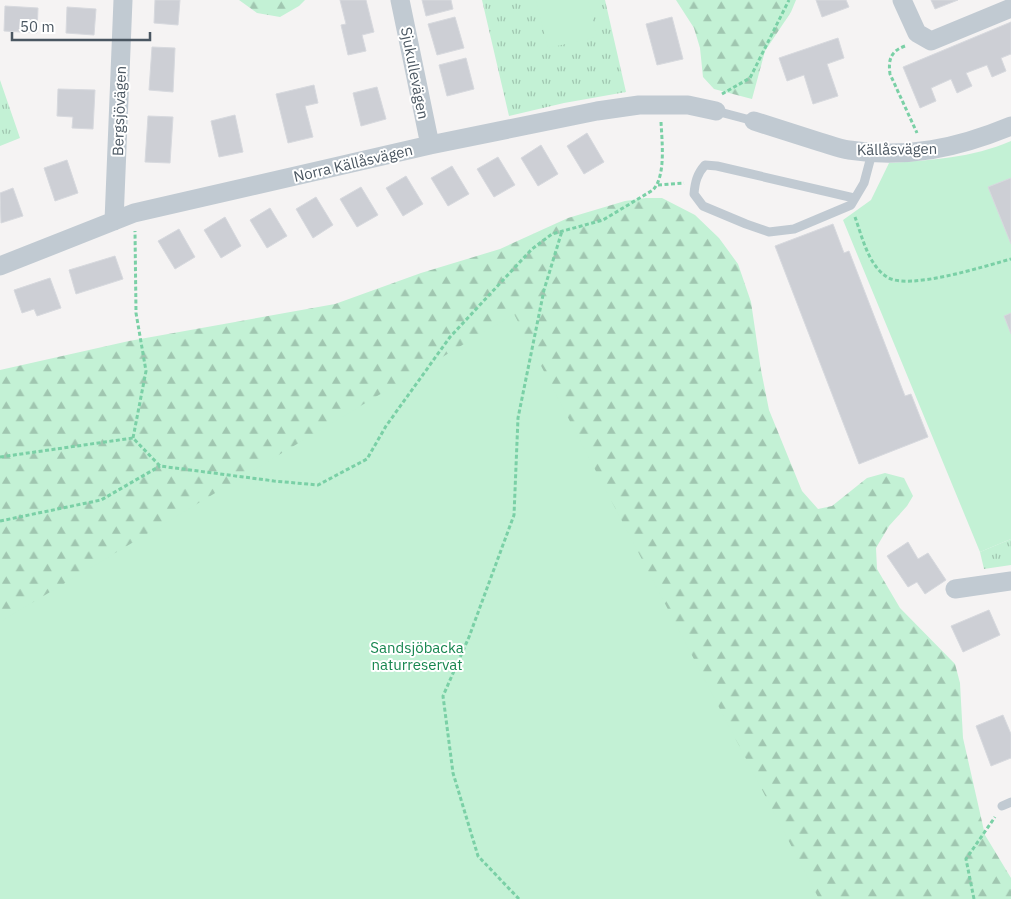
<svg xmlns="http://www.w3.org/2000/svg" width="1011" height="899" viewBox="0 0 1011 899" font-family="'IBM Plex Sans',sans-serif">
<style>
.grass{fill:url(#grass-tufts)}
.forest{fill:url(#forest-firs)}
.park{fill:#c3f1d5}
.building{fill:#cdcfd5;stroke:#d7d9de}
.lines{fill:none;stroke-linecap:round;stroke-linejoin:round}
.path{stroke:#7ad0a6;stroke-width:3;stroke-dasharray:4 2.5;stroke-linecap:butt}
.lane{stroke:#c1cad2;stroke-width:9}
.street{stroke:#c1cad2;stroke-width:19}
.labels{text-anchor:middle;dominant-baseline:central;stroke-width:4;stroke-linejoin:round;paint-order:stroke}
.street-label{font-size:15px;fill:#4a5661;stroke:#fff}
.park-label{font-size:15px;fill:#17864f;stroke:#fff}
</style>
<defs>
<pattern id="grass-tufts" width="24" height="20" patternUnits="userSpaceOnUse" patternTransform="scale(1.25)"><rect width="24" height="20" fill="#c3f1d5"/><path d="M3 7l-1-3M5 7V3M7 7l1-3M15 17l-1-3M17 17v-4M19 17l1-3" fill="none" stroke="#a0c6b0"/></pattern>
<pattern id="forest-firs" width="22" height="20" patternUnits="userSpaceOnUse" patternTransform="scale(1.25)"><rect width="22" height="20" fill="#c3f1d5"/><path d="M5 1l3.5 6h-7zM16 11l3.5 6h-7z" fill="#a0c6b0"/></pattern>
</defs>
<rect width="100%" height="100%" fill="#f5f3f3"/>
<path class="grass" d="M482,0H605L626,92L564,103L509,116Z
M0,80L20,138L0,146Z
M1011,539V565L984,569L980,552Z"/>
<path class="forest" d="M239,0H305L299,6L280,17L257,13Z
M676,0H796L791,12L765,51L752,99L714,89L703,77L700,48L694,28Z
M646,198H662L695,215L719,238L738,264L751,302L761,370L769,410L802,491L818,509L832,506L867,478L885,473L904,478L913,496L907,506L889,526L876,548L877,569L900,608L955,664L960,683L963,738L985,835L1011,878V899H0V370L129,341L335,304L421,273L500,249L568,218L625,201Z"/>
<path class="park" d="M536,0H588L597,37L548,48Z
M1011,141V539L980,552L843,220L871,200L889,163C931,160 972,158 1011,141Z
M514,314L819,899H0V622Z"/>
<path class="building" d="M155,0H180L178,25L154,23Z
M340,0H366L374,32L362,35L366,51L348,55L341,25L346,24Z
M422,0H451L453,9L426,16Z
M816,0H846L849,7L822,17Z
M931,0H958L935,9Z
M5,6L38,8L37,33L4,31Z
M67,7L96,9L94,35L66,33Z
M455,17L464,48L437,55L428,24Z
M672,17L683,59L657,65L646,24Z
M1011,22V54L1001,58L1006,71L992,77L987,65L966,73L972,86L957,93L951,79L931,88L936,101L920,108L903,67Z
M838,38L844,58L827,64L838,96L813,104L804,75L787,81L779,58Z
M152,47L175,48L173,92L149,90Z
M466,58L474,89L447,96L439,65Z
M314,85L318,103L305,106L313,137L288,143L276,94Z
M377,87L386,119L361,126L353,93Z
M58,89L95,90L93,129L72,128L73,117L57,116Z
M235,115L243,152L219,157L211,121Z
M148,116L173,117L170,163L145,162Z
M587,133L604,162L584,174L567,146Z
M541,145L558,174L538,186L521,158Z
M498,157L515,185L494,197L477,169Z
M67,160L78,193L55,201L44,168Z
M452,166L469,194L448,206L431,178Z
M406,176L423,204L403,216L386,188Z
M1011,178V244L988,187Z
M361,187L378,215L357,227L340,199Z
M13,188L23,216L1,223L0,193Z
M316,197L333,225L313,238L296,209Z
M270,208L287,236L267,248L250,220Z
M225,217L241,246L221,258L204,230Z
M833,224L844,253L849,251L905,396L911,394L928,437L859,464L775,246Z
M179,229L195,257L175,269L158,241Z
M115,256L123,279L76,294L69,270Z
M50,278L61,308L37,316L34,309L22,313L14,290Z
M1011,313V334L1004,316Z
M908,542L918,559L928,553L946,580L925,594L917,582L908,587L887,556Z
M989,610L1000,635L963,652L951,626Z
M1003,715L1011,734V758L991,766L976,726Z"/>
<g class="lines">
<path class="path" d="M905,46C891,51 888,59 890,74L917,133
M722,94L750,78L789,0
M658,185L684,183
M855,217C862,236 868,265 887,277C908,291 985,266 1011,259
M133,438L146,371L136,313L135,231
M0,457L133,438L160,466L274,481L318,485L367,459L386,426L450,337L532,249L552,234L603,220L653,190C666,176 662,142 661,122
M0,521L101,500L160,466
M519,899L478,856L453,773L443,696L469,637L514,515L518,418L544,290L562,231
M974,899L966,859L995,817"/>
<path class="lane" d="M716,111L754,121
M854,198L717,166L705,165C697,174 695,182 694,194L703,206L746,224L769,232L794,229L851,205L864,183L872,153
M1002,806L1011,802"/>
<path class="street" d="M400,0L430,145
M902,0L917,33L931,41L1011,8
M754,121C776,128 798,135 820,142C830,145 840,149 849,150C907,159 958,148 1011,126
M114,221L123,0
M0,266L134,213L430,145L597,111L639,105H688L716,111
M955,589L1011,581"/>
</g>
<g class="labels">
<g class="street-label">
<text transform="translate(415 73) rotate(79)">Sjukullevägen</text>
<text transform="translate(119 111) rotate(-88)">Bergsjövägen</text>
<text transform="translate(897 149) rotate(-1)">Källåsvägen</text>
<text transform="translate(353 163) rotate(-13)">Norra Källåsvägen</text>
</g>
<g class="park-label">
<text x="417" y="647">Sandsjöbacka<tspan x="417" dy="17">naturreservat</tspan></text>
</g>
</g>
<path d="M12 32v8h138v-8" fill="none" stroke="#4a5661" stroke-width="2.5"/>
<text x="20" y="32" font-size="15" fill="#4a5661" stroke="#ffffff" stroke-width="4" paint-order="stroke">50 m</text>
</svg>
